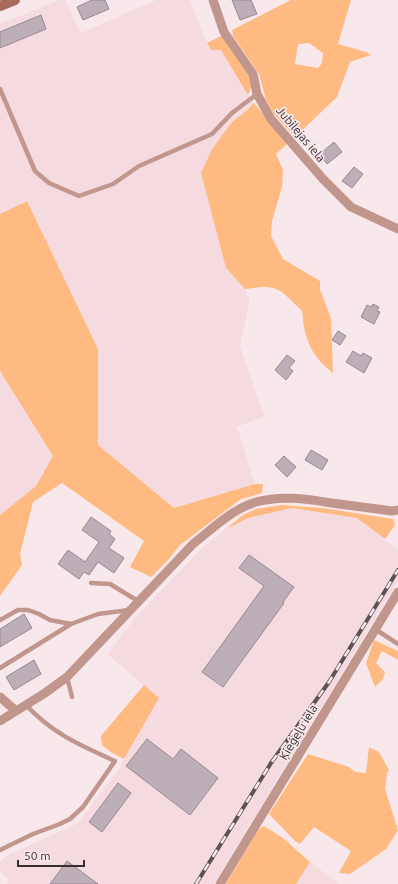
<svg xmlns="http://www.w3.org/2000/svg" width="398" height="884" viewBox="0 0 398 884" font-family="Ubuntu,sans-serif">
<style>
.built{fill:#f5dbe0}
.green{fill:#ffba81;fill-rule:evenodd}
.building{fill:#bcafb7;stroke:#968992}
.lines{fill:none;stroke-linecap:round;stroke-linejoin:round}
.lane{stroke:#c1968d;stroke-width:4.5}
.street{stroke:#c1968d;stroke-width:9}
.secondary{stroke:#a96b5e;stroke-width:10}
.rail-casing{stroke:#5a5254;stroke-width:4}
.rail{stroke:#f9e8eb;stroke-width:2.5;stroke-dasharray:8;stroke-linecap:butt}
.labels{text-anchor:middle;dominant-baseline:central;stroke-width:3.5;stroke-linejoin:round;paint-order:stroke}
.street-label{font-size:12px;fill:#352f30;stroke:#f9e8eb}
</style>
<rect width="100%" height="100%" fill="#f9e8eb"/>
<path class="built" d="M60,0H65L81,33L156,0H190L210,50H221L248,95L254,103L246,111L232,122L212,149L201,173L226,268L245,289L250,300L240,346L264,416L237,427L255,484L174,508L98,445V349L26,201L0,214V24Z
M0,371L53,456L36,486L0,515Z
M292,508L357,518L398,550V581L214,884H6L9,880L0,871V862L8,855L78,823L119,768L159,698L107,654L136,617L203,547L228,527L248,518Z
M310,862L339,884H296Z"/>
<path class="green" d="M291,0H351L338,44L366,52L371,55L350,62L337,97L295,137L274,114L266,100L259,74L233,36L232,30ZM309,43L323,53L322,63L318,68L295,64L298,44Z
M223,35L253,83L248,95L221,50H211L207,43Z
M254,103L287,144L276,154L283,170L282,187L272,221L271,236L283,259L320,281V289L331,319L333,373C316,360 308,347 304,327C303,322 303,315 302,311C300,308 295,305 293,302C275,284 270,286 245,289L226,268L201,173L212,149L232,122L246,111Z
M27,201L98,349V445L174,508L255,484H263L262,493L241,499L180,545L169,559L151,577L130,567L144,541L62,483L33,502L20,554L22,565L0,596V515L36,486L53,456L0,371V214Z
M281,505L323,508L393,519L395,525L385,539L357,518L292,508L248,518L226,529L243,515L256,509Z
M374,640L398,651V660L382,651L376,663L385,672L383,679L375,687L366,663Z
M144,685L159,698L124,759L112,753L102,745L101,736Z
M369,747L379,752L389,770L387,773L385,789L398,830L386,849L350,874L339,873L351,851L314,827L300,844L296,842L269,814L308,754L349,767L355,772L366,773Z
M264,826L283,838L310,862L296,884H226L258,830Z"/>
<path class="building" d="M92,0H105L109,9L83,20L77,7Z
M232,0H251L257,14L240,20Z
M41,15L46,29L0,48V32Z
M334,142L342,152L327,164L320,154Z
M354,167L363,174L352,188L342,181Z
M373,304L379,307L377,311L380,312L374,324L361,317L367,305L371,307Z
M338,331L346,336L340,345L332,340Z
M353,351L361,356L363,353L372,358L364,373L346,362Z
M287,355L295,361L289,368L293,371L286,380L275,370Z
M311,450L328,460L322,470L305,460Z
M284,456L296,467L287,477L275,465Z
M91,517L111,531L109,534L115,539L109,548L124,558L114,573L98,562L89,575L84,572L79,579L58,564L68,550L85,562L99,542L82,530Z
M249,555L294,587L283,602L284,603L223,687L202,672L264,586L239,568Z
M24,614L32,628L0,647V629Z
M34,660L41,674L14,690L6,677Z
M147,739L173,759L181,749L218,778L190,815L126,766Z
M118,783L131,793L102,832L89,822Z
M67,861L98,884H50Z"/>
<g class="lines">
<path class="lane" d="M0,89L35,171L49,183L79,196L113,184L139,166L212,134L232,113L257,94
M91,583L110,584L138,601
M0,620L18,610H28L39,614L50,620L71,624
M375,629L398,644
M0,668L71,624L98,614L129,610
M67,677L72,697
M0,850L33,834L60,824L70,819L83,807L115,761C80,745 53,734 26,705"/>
<path class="street" d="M213,0L224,32L253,74L257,94L271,119L323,179L351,207L398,229
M0,697L16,711
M0,721L45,693L67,677L193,544C212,529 232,509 256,502C282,495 306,499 332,503C352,506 372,508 392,511L398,510
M220,884L398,592"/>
<path class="secondary" d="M0,6L15,0"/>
<defs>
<path id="rail" d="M196,884L271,763L329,682L398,570"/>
</defs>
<use href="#rail" class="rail-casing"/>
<use href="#rail" class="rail"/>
</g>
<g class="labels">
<g class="street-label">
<text transform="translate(301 134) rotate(50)">Jubilejas iela</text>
<text transform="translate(298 732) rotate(-59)">Ķieģeļu iela</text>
</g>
</g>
<path d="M18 860v6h66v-6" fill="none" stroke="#352f30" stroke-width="2"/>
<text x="24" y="860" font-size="12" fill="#352f30" stroke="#f9e8eb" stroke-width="3" paint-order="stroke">50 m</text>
</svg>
